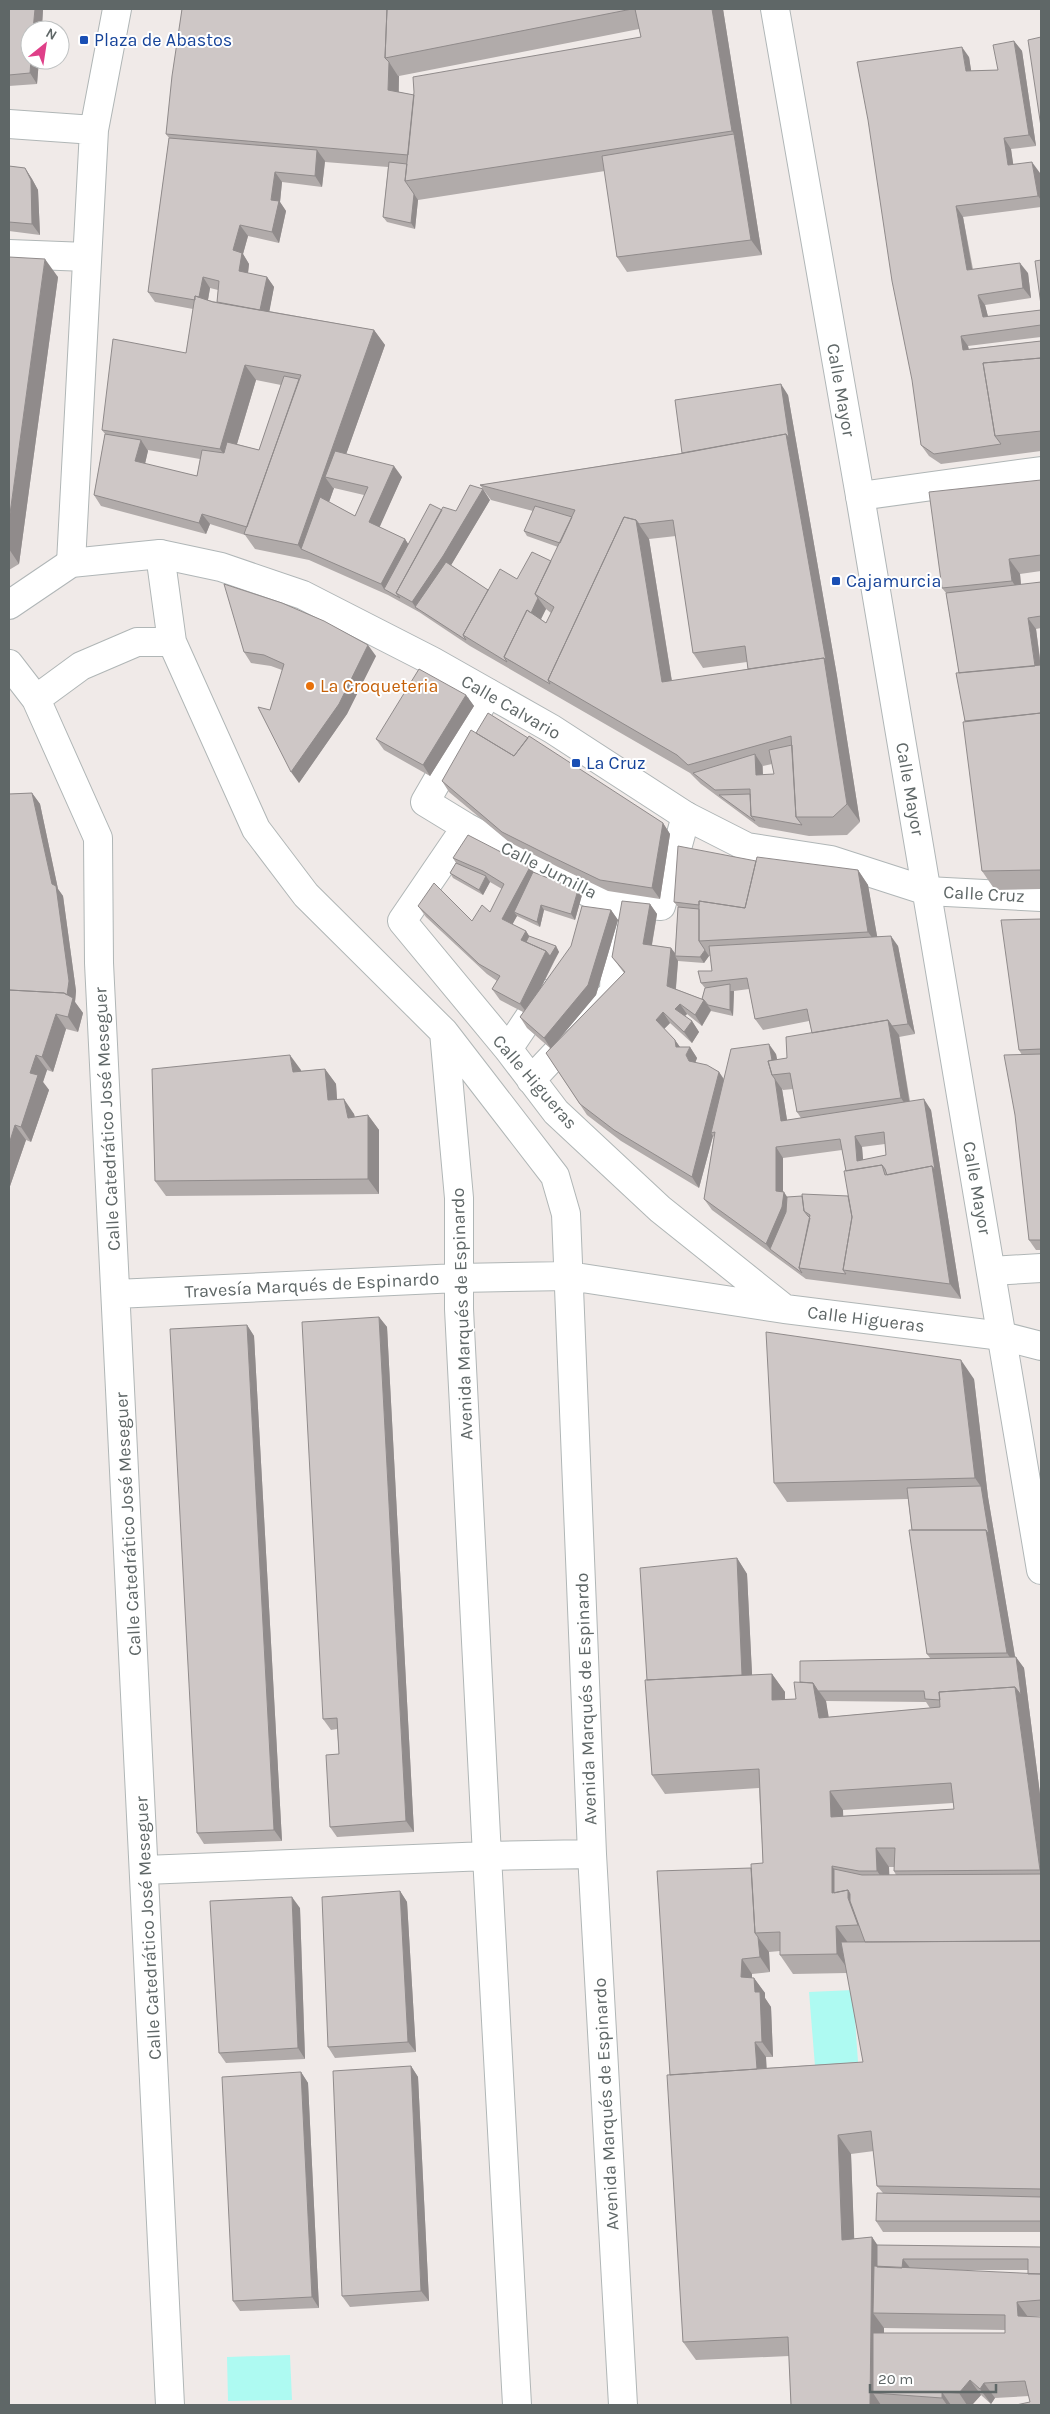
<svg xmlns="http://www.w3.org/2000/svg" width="1050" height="2414" viewBox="0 0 1050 2414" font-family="Karla,sans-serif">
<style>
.water{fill:#aefaf2}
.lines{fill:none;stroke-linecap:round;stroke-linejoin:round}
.minor-casing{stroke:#b0b6b6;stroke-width:30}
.secondary-casing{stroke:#b0b6b7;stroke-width:30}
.minor{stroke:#fff;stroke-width:28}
.secondary{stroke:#fff;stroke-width:28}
.wall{fill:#b1abaa;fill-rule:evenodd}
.shaded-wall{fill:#908b8b}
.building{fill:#cec7c6;stroke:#908b8b;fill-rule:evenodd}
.transit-dot{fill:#1a4fb4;stroke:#fff;stroke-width:2}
.food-dot{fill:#e8710a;stroke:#fff;stroke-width:2}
.labels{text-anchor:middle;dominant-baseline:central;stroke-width:4;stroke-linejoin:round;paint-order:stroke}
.transit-label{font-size:18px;fill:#164399;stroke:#fff;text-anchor:start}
.street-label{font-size:18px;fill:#5f6767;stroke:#fff}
.food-label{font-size:18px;fill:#c56008;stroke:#fff;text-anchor:start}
</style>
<rect width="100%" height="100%" fill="#f0eae8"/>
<path class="water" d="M853,1990L858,2062L815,2066L809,1992Z
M290,2355L292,2400L228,2401L227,2357Z"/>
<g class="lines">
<defs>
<path id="minor" d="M9,124L94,130
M9,254L87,257
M860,496L1041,471
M160,554L172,642L256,829L306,895L444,1032L555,1176L566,1214L592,1854L623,2405
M71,563L94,130L117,9
M9,664L36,699L98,838L99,963L170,2405
M488,693L425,802L466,827L402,921L508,1049L556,1112L660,1209L785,1309L1002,1336L1041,1346
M36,699L81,666L137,642H172
M466,827L591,894L624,903L661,906L686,816
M927,891L1041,897
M444,1032L459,1198V1309L487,1856L517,2405
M508,1049L545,994
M531,1080L614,992L615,957L620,925
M991,1271L1041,1268
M116,1294L458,1278L569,1276L784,1309
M145,1870L487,1856L592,1854"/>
<path id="secondary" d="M775,9L860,496L1041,1570
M9,605L71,563L160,554L221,567L303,595L432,661L552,729L686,816L747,847L831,860L927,891"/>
</defs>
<use href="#minor" class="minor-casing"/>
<use href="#secondary" class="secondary-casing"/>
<use href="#minor" class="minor"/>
<use href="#secondary" class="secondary"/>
</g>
<path class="wall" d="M9,9H43L37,84L9,86Z
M182,9H723L762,255L627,272L617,257L605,171L418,200L415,229L387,222L383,217L388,167L325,162L322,187L282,182L280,202L286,211L279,243L248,236L243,254L249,264L248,273L267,277L274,287L269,311L374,330L385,345L346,454L402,477L379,527L405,539L408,544L442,510L456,511L490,500L451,565L488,590L517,579L551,561L558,547L527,536L524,531L533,511L491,500L480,485L682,453L788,395L837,676L860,822L847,835L809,836L759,827L701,784L690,773L470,646L419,612L388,595L309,560L255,549L245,535L210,524L206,534L101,506L94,495L105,434L102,430L186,353L193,309L155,302L148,292L169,138L166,134ZM639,29L641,37L414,95L399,92V76ZM210,288L218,290L217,302L208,300ZM256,380L281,385L259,450L237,444ZM148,450L200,459L197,476L145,464ZM334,488L364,495L355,516L329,502ZM676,536L693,653L703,668L747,662L748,669L672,681L649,539ZM546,609L551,613L546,623L541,619ZM772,764L774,774L763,775V766Z
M1014,41L1022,51L1036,146L1011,149L1013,165L1040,173L1041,180V207L963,217L973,269L1028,273L1031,298L985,305L988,317L1041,310V337L968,346L969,349L1041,341V451L941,464L929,456L921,445L969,57L971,71L998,70Z
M9,166L25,168L32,179L38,190L40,235L9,231Z
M9,257L58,277L19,564L9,570Z
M1041,480V571L1020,574L1021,585L1041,582V628L1036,629L1041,665V889L995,890L982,871L959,673L946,593L942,588Z
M244,652L376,656L347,714L299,783L282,670L271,666L251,663Z
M466,695L474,706L430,776L384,750L376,739Z
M476,733L528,738L663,823L670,834L660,899L608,891L558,867L509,842L449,792L442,781Z
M32,793L40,804L58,889L63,896L76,991L75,1002L83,1013L78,1032L66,1029L53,1072L47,1070L43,1082L49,1090L31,1142L26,1140L9,1189V794Z
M453,858L530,867L533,872L578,890L582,895L575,920L544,910L540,927L517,916L512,924L526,931L529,936L556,946L559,952L541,988L611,910L618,920L596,995L559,1039L624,973L612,957L650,904L657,914L652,945L671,948L675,953L678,907L674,902L756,861L858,870L868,885L877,936L898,946L915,1034L899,1037L910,1101L931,1110L961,1299L806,1279L712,1210L704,1199L714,1137L713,1136L699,1188L621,1141L587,1115L546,1053L550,1048L527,1028L520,1017L523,1012L500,1000L492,989L497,981L487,974L426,917L418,906L472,921L490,912L502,889L490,882L483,895L453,878L450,873L456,863ZM709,956H710L712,971L701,983L705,988L702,999L676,989L678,961L704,963ZM749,989L755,1019L763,1030L809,1021L812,1033L787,1058L777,1060L776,1054L724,1079L719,1072L695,1063L697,1058L690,1047H680L675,1040L664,1029L670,1023L692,1043L699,1032L692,1021L685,1016L687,1014L702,1026L711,1011L733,1016L734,991ZM782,1089L783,1090L793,1089L797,1112L801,1118L787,1120ZM885,1144L886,1155L863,1160L862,1147ZM842,1150L846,1171L848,1196L787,1197L783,1192V1158Z
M1041,919V1250H1036L1029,1240L1022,1055L1019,1050Z
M325,1069L336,1084L337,1099L354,1114L355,1117L368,1115L379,1130V1194L166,1196L155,1181L301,1070V1071Z
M379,1317L387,1327L414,1832L337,1837L330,1827L339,1754L337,1729L331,1730L323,1719Z
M247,1325L254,1336L282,1841L204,1844L197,1833Z
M974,1379L988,1497L1015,1657L1024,1668L1041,1802V2232H883L876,2221L883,2193L877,2186L874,2151L851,2154L854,2239L872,2237L877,2245L1041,2247V2316L1028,2317L1030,2402L1029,2396L995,2398L991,2404L981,2395L972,2405H791L789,2356L696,2360L683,2342L670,2075L751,1868L763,1863L759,1788L665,1794L652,1775L647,1680L737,1558L747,1574L752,1675L772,1674L785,1692V1699H796L800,1682L930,1658L927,1654L908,1499L787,1502L774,1483ZM826,1701L926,1702L930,1708L828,1717ZM953,1803L954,1809L843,1816V1810ZM889,1867H894V1871L896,1875H889ZM780,1951V1955L793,1974L847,1973L863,2062L766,2068V2057H773L771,2007L765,1998V1993L754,1978H752V1974L770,1972L769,1952ZM939,2270H1028V2274ZM884,2328L1005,2330V2333H884Z
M400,1891L407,1902L416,2052L335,2058L328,2047Z
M300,1908L305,2059L226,2063L219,2053Z
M411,2066L418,2077L429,2301L350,2307L342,2296Z
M301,2072L308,2083L319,2308L240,2311L233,2301Z"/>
<path class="shaded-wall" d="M35,9H43L42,30H33Z
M712,9H723L762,255L751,240L734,134L732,131Z
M1014,41L1022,51L1036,146L1029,135Z
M962,47L969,57L973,82L966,71Z
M31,60H39L37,84L30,73Z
M389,62L398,76H399L398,105L388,90Z
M1004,138L1011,149L1015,176L1008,165Z
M317,150L325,161L322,187L315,176Z
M1032,162L1040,173L1041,180V200L1038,196Z
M25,168L32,179L38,190L40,235L32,224Z
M275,172L282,182L280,202L286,211L279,243L272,232L271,200Z
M414,194L418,200L415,229L411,223Z
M956,206L963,217L974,280L967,270Z
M240,225L248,236L243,254L249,264L247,281L239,271L233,250Z
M45,259L58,277L19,564L9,549V521Z
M1020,263L1028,273L1031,298L1023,288Z
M203,277L210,288L206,311L198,301Z
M267,277L274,287L267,324L259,313Z
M978,295L985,305L991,328L983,317Z
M374,330L385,345L337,480L325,477L333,488H334L311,553L301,549L298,545Z
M961,336L968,346L970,361L963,350Z
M245,365L256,380L231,464L220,449Z
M781,384L788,395L837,676L860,822L847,804L786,434Z
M141,440L148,451L143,472L135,461Z
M394,466L402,477L377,533L369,522Z
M483,489L490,500L450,567L415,607L419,612L412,602Z
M202,514L210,524L206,534L199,523Z
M636,520L649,539L675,701L662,682Z
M405,539L412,550L384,589L381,584Z
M1009,559L1020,574L1022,596L1012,581Z
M538,598L546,609L518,665L508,660Z
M1028,618L1036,629L1041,669L1036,671Z
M368,645L376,656L347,714L299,783L291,772Z
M466,695L474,706L430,776L423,765Z
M755,754L762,765L764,785L756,775Z
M32,793L40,804L58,889L63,896L76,991L75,1002L83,1013L78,1032L68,1017L67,998L52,884Z
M663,823L670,834L660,899L652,888Z
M530,867L537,877L514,912L517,916L510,929L502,919Z
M858,870L868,885L879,947L868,932Z
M486,876L490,882L483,895L479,890Z
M578,890L582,895L575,920L571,914Z
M650,904L657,914L650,955L643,944Z
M541,905L544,910L540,927L537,922Z
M611,910L618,920L596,995L551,1049L544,1038Z
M526,931L533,942L524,945L521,940Z
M891,936L898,946L915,1034L908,1024Z
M556,946L559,952L554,961L528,1014L520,1004L546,951Z
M671,948L677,956H675L678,961L675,997L667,986Z
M705,950L709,956L704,963L700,957Z
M730,991H734L733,1016L730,1010Z
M704,1000L711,1010L702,1026L695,1015Z
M680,1004L687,1014L682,1019L675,1009Z
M663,1012L670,1023L663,1030L656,1020Z
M56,1014L66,1029L53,1072L42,1057Z
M888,1020L899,1035L911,1113L901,1098Z
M692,1021L699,1032L692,1043L684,1032Z
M675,1040L682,1050L676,1047Z
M769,1044L776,1054L780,1074L774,1075Z
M690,1047L697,1058L694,1066L689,1061L686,1055Z
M36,1055L47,1070L43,1082L49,1090L31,1142L21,1127L30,1073Z
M290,1055L301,1070L304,1087L293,1072Z
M325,1069L336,1084L338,1115L328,1100Z
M719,1072L726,1083L711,1133L713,1136L699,1188L692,1177Z
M775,1079L782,1089L789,1132L781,1121Z
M344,1099L354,1114L358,1133L348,1118Z
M924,1099L931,1110L961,1299L950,1284L932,1166Z
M368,1115L379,1130V1194L368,1179Z
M15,1125L26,1140L9,1189V1144Z
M855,1136L862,1147L864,1171L857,1161Z
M776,1147L783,1158V1195L784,1192L791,1203L770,1249L766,1244L776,1191Z
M379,1317L387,1327L414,1832L406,1821Z
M247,1325L254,1336L282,1841L274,1830Z
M961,1360L974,1379L988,1497L975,1478Z
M981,1486L988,1497L1017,1668L1007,1653L986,1530Z
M737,1558L747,1574L753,1693L742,1678Z
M1016,1657L1024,1668L1041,1802V1872L1040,1870L1015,1687Z
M772,1674L785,1692V1718L772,1700Z
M813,1683L826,1701L832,1736L819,1718Z
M830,1791L843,1810L844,1836L831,1817Z
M876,1848L889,1867L890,1889L877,1871Z
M832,1866L845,1884V1895L832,1893Z
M848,1890L861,1909L871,1944L858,1925L848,1898Z
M400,1891L407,1902L416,2052L408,2042Z
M292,1897L300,1908L305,2059L298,2048Z
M836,1926L849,1944L850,1972L837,1954Z
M758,1937L769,1952L770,1972L760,1957Z
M742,1959L752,1974V1992L741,1977Z
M754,1978L765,1993V1998L771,2007L773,2057L762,2042L755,1992Z
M755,2042L766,2057L768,2087L757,2072Z
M411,2066L418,2077L429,2301L421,2291Z
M301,2072L308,2083L319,2308L312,2297Z
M838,2135L851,2154L855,2259L842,2240Z
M872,2237L885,2256L873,2313L884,2328V2394L873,2393L881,2405H870Z
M903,2259L911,2269L901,2272Z
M1017,2302L1028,2317L1018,2316Z
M970,2380L981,2395L972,2405H967L959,2393Z
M984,2383L995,2398L991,2404L980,2389Z
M942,2392L951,2405H947L942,2398Z"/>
<path class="building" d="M9,9H35L33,30H30V60H31L30,73L9,75Z
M182,9H387L385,58L389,62L388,90L414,95L408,155L166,134L172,76Z
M387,9H632L385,58Z
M635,9H712L732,131L405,181L414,92L413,77L641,37Z
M1041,37V127L1028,40Z
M1014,41L1029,135L1004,138L1008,165L1032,162L1038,196L956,206L967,270L1020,263L1023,288L978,295L983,317L1041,310V325L961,336L963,350L1041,341V358L983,363L995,436L1001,444L934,454L921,445L912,380L892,281L868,120L857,62L962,47L966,71L998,70L993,45Z
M734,134L751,240L617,257L602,156Z
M169,138L317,150L315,176L275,172L271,200L279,201L272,232L240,225L233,250L242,253L239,271L267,277L260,310L217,302L219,281L203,277L199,297L195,296V300L148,292Z
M389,162L407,164L405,181L414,194L411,223L383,217Z
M9,166L25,168L31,180L32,224L9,222Z
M9,257L45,259L9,521Z
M1041,260V305L1035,261Z
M195,296L213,302L374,330L298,545L244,534L301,375L245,365L220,449L102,430L113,339L186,353Z
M1041,358V431L995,436L983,363Z
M284,376L299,379L247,527L202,514L199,523L94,495L105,434L141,440L135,461L197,476L202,450L224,453L227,442L259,450Z
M781,384L789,438L786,434L682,453L675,400Z
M786,434L826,661L824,658L748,669L745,646L693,653L673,520L639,524L636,520L624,517L548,680L550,684L504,657L527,610L546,623L554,607L535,594L575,510L480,485L679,454Z
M335,451L394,466L369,522L405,539L381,584L301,549L320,497L355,516L368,487L325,477Z
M1041,480V555L1009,559L1012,581L942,588L929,492Z
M470,485L483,489L443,556L412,602L396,593L443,507L456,511Z
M430,504L442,510L396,593L400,598L384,589Z
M535,506L572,517L560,543L524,531Z
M624,517L636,520L662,682L824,658L847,804L833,817H796L791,736L688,765L677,755L548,680Z
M532,552L551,561L535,594L538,598L531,613L527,610L504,657L507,662L463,635L500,569L517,579Z
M446,562L488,590L463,635L466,640L415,607Z
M1041,582V616L1028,618L1035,666L959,673L946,593Z
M224,584L282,603L324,621L368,645L339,704L291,772L258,707L270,710L284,664L264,655L244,652Z
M1041,665V713L965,721L956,673Z
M419,669L466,695L423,765L376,739Z
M488,713L528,738L514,756L476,733Z
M1041,713V870L982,871L963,722Z
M471,730L514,756L529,736L663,823L652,888L600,880L550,856L502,832L442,781Z
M792,745L796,817L802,825L751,816L750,789L715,790L693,773L755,754L756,775L774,774L769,750Z
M32,793L52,884L56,886L69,981L67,995L64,993L9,990V794Z
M750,794L751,816L755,821L719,795Z
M468,835L530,867L502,919L526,931L521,940L546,951L520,1004L492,989L500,976L479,964L418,906L434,883L472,921L482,905L490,912L504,884L483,871L453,858Z
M678,846L756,861L745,908L699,901V905L674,902Z
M757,857L858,870L868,932L699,941V901L745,908Z
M456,863L486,876L479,890L450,873Z
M533,872L578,890L571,914L541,905L537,922L514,912Z
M622,901L650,904L643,944L671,948L667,986L704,1000L695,1015L680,1004L675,1009L692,1021L684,1032L663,1012L656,1020L675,1040L676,1047H690L686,1055L689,1061L707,1065L719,1072L692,1177L614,1130L580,1104L546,1053L625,972L612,957Z
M582,906L611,910L588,985L544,1038L520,1017L571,946Z
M678,907L699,909V941L705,950L700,957L675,956Z
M1041,919V1049L1019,1050L1001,920Z
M529,936L556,946L550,956L546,951L526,942Z
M891,936L908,1024L892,1026L888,1020L812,1033L807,1009L755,1019L747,978L701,983L698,971H712L709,946Z
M730,984V1010L708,1005L704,1000L702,999L705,988Z
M9,990L64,993L73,998L68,1017L56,1014L42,1057L36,1055L30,1073L38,1075L21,1127L15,1125L9,1144Z
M888,1020L901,1098L797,1112L790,1073L772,1075L768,1061L787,1058L786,1037Z
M769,1044L772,1060L768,1061L772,1075L775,1079L781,1121L924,1099L935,1170L932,1166L887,1175L885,1169L882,1165L846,1171L840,1139L776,1147V1191L784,1192L782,1207L766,1244L704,1199L715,1132L711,1133L731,1049ZM884,1132L886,1155L857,1161L855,1136Z
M1041,1054V1240H1029L1015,1115L1004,1055Z
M290,1055L293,1072L325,1069L328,1100L344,1099L348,1118L368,1115V1179L155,1181L152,1069Z
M882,1165L885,1175L932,1166L950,1284L843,1270L852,1217L844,1171Z
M802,1194L848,1196L852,1217L843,1270L846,1274L799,1268L810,1215L804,1211Z
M802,1196L804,1211L808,1216L810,1218L799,1268L802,1273L770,1249L786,1212L787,1197Z
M379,1317L406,1821L330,1827L326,1755L339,1754L337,1718L323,1719L302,1322Z
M247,1325L274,1830L197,1833L170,1329Z
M766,1332L961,1360L975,1478L774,1483Z
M981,1486L989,1535L986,1530H912L907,1488Z
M909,1530H986L1007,1653L927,1654Z
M737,1558L742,1675L647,1680L640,1568Z
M1016,1657L1021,1695L1015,1687L939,1692L940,1700L925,1699L924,1691H818L813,1683L800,1682V1661Z
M772,1674V1700L796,1699L794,1682L813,1683L819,1718L940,1707L939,1692L1015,1687L1040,1870L894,1871L895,1848H876L877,1871H859L832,1866V1893L848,1890V1898L858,1925L836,1926L837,1954L780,1955V1932L755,1933L751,1864L763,1863L759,1769L652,1775L645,1680ZM951,1783L954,1809L831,1817L830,1791Z
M751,1868L755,1933L758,1937L760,1957L742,1959L741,1977L754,1978L755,1992H760L762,2042H755L757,2069L670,2075L657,1871Z
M834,1869L862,1875L1041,1874V1941L865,1942L850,1901V1894L848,1890L834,1893Z
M400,1891L408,2042L328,2047L322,1897Z
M292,1897L298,2048L219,2053L210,1901Z
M1041,1941V2189L877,2186L871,2131L838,2135L842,2240L872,2237L870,2405H791L788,2337L683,2342L667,2075L863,2062L841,1942Z
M411,2066L421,2291L342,2296L333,2071Z
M301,2072L312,2297L233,2301L222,2077Z
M877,2193L1041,2197V2221H876Z
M877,2245L1041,2247V2274H1028V2259H903L902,2268L877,2267Z
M874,2266L1041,2274V2303V2300L1017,2302L1018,2316L1041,2317V2405H1016L1030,2402L1025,2381L984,2383L980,2389L970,2380L959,2393L942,2392V2398L873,2393V2333H1005V2315L873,2313Z"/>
<g class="transit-dot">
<rect x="79" y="35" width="10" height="10" rx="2.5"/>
<rect x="831" y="576" width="10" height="10" rx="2.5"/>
<rect x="571" y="758" width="10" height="10" rx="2.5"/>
</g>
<circle class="food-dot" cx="310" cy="686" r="5"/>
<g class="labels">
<g class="transit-label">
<text x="94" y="40">Plaza de Abastos</text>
<text x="846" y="581">Cajamurcia</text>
<text x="586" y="763">La Cruz</text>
</g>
<g class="street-label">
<text transform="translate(841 390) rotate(80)">Calle Mayor</text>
<text transform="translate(511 707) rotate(30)">Calle Calvario</text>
<text transform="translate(910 789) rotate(80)">Calle Mayor</text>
<text transform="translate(549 870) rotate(27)">Calle Jumilla</text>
<text transform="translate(984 894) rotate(3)">Calle Cruz</text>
<text transform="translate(535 1082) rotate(49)">Calle Higueras</text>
<text transform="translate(107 1119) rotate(-93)">Calle Catedrático José Meseguer</text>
<text transform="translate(977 1188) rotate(80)">Calle Mayor</text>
<text transform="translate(312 1285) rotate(-3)">Travesía Marqués de Espinardo</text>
<text transform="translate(462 1314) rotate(-92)">Avenida Marqués de Espinardo</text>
<text transform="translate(866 1319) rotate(7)">Calle Higueras</text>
<text transform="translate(128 1524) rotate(-93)">Calle Catedrático José Meseguer</text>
<text transform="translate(586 1699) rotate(-92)">Avenida Marqués de Espinardo</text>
<text transform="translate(148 1928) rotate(-93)">Calle Catedrático José Meseguer</text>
<text transform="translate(606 2104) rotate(-93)">Avenida Marqués de Espinardo</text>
</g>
<g class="food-label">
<text x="320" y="686">La Croqueteria</text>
</g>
</g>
<rect width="1050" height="2414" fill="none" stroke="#5f6767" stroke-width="20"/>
<g transform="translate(45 45) rotate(30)"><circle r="24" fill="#ffffff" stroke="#bfc2c2"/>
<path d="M0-4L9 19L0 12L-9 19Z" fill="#df3f88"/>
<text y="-8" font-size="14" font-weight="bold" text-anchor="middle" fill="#5f6767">N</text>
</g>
<path d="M870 2384v8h126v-8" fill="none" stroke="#5f6767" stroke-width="2.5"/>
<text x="878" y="2384" font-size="15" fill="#5f6767" stroke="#ffffff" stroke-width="4" paint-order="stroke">20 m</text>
</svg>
